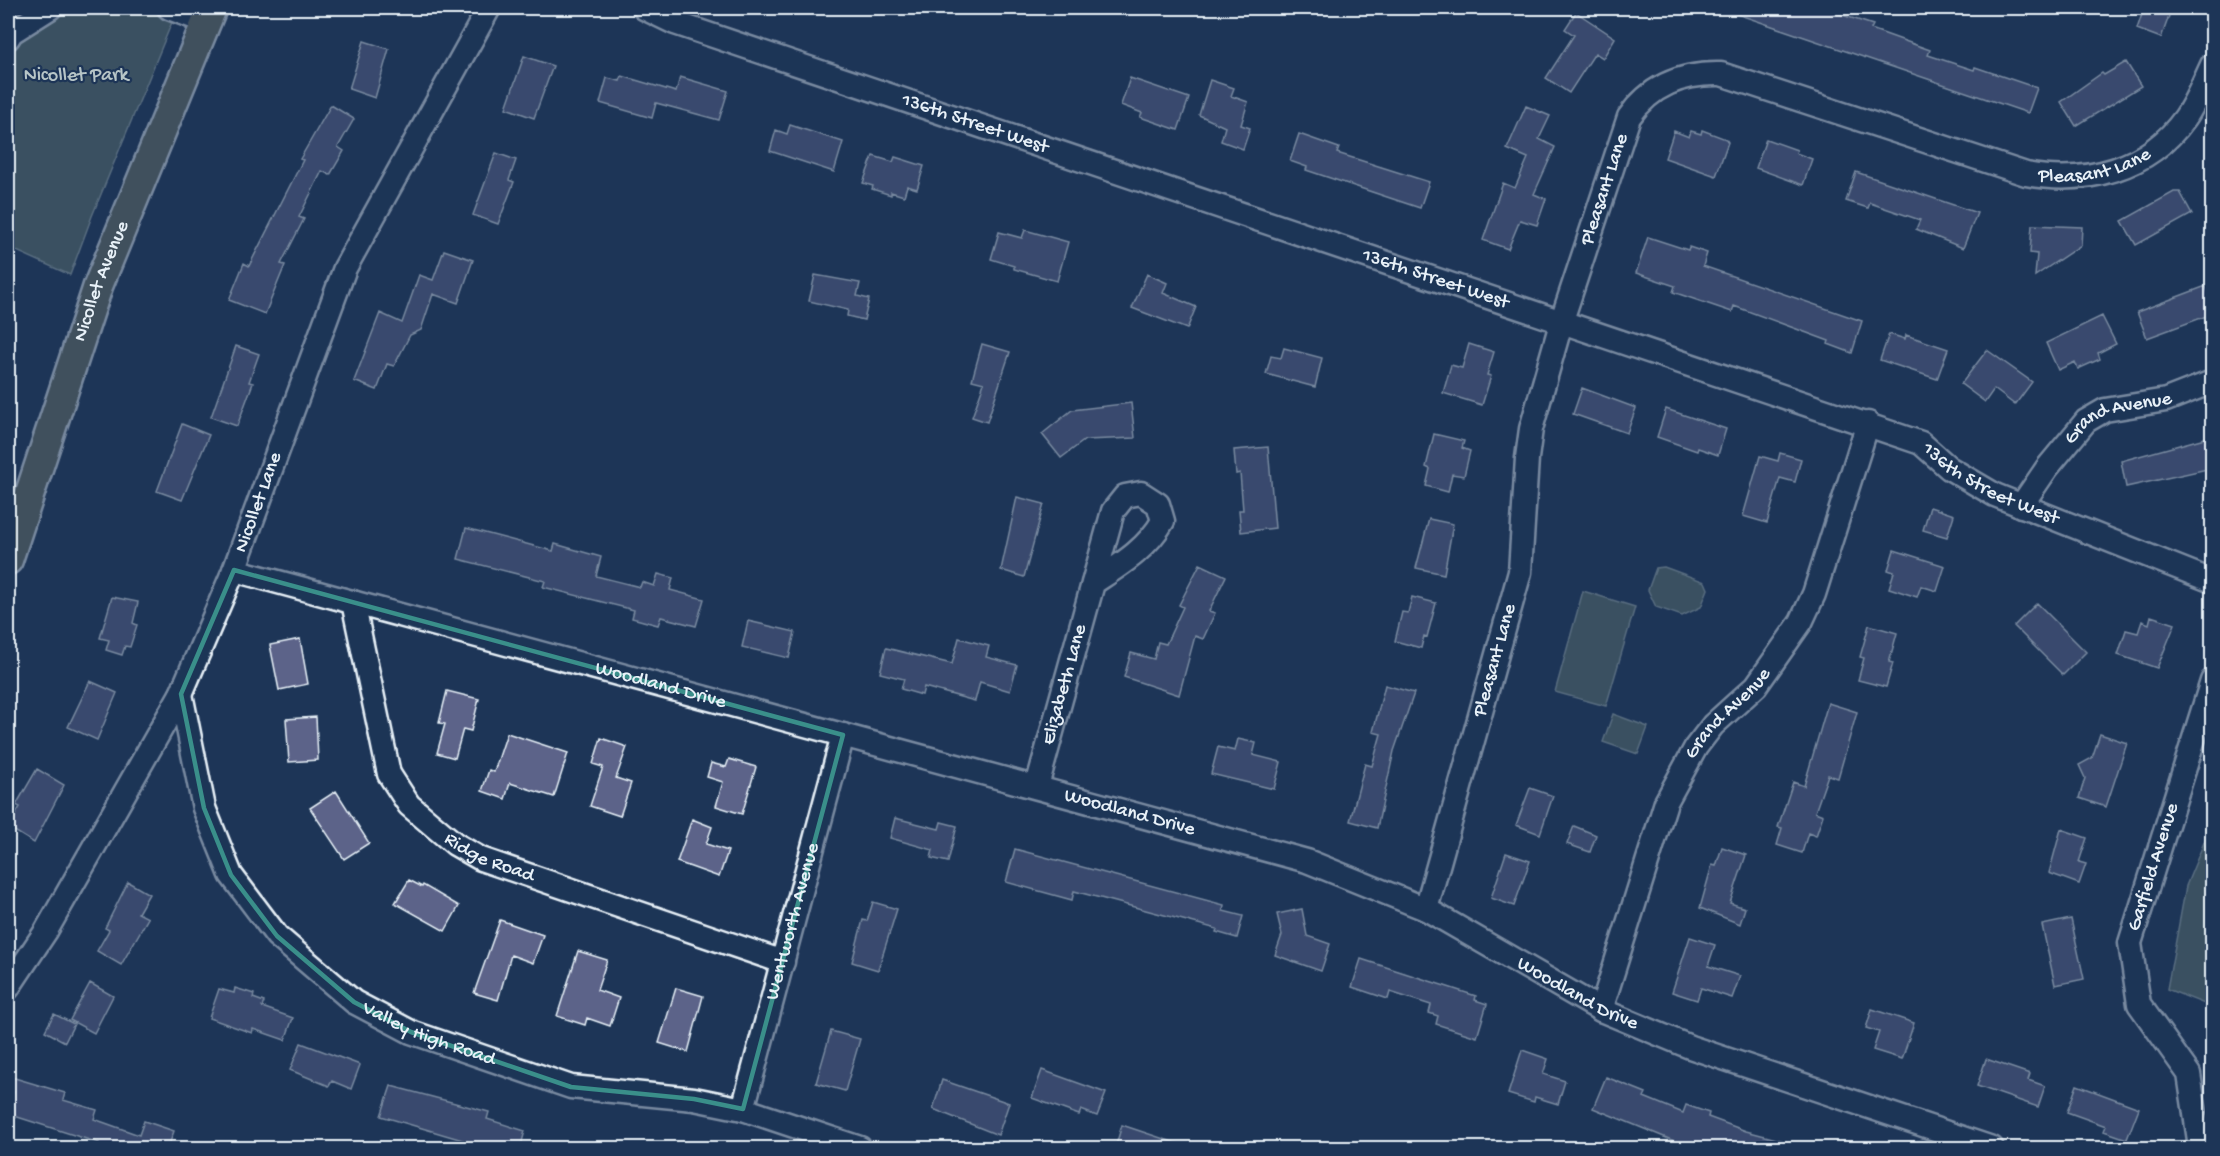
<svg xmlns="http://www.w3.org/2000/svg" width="2220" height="1156" viewBox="0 0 2220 1156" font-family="'Gochi Hand',sans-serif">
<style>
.green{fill:#5d726d;stroke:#a2b2b2;stroke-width:1.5}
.building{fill:#5c6389;stroke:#e8f1f8;stroke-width:1.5}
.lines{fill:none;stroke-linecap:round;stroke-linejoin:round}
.minor-casing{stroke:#e8f1f8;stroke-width:27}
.major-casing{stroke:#e8f1f8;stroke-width:33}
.minor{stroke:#1d3557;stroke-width:22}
.major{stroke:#6b7165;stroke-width:28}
.marked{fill:none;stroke:#3a8f8a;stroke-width:4.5;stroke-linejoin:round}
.labels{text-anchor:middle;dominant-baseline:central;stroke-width:4.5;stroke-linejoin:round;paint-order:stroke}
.park-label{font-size:20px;fill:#b7c5c7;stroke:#1d3557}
.street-label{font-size:20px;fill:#e8f1f8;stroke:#1d3557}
</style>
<rect width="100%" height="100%" fill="#1d3557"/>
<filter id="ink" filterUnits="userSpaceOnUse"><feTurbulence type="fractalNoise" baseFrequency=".0167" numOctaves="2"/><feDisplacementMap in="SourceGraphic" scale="12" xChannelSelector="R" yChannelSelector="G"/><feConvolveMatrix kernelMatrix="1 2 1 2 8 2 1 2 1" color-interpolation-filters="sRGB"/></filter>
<g filter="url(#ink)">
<path class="green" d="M50,8H169L177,10L92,216L70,275L8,247V38Z
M1664,567L1705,582L1708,589L1701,607L1682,616L1656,607L1648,590L1656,568Z
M1583,591L1635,607L1606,706L1555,692Z
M1613,714L1648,727L1638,754L1603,742Z
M2212,823V1007L2167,989L2186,886Z"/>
<path class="building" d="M1725,8H1821L1873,25L1871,29L1930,50L1928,55L1974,70L1975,67L2037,88L2028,113L1772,26L1725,10Z
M2144,8H2172L2161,38L2137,29Z
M1576,12L1615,38L1603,58L1595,53L1569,93L1546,78L1574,35L1565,29Z
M364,41L389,49L375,98L349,89Z
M524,56L553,66L534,118L506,108Z
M2126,62L2141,86L2076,126L2061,102L2102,73L2104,75Z
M622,76L676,92L680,77L728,91L719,120L656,103L652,118L600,103L607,78L620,81Z
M1130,78L1189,98L1178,130L1140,117L1142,113L1121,105Z
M1210,80L1234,88L1231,96L1248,102L1241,125L1250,128L1243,149L1221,141L1225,127L1199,115Z
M331,105L354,119L338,147L344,151L330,175L322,171L299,217L304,219L281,264L285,265L265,314L229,300L244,263L249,266L303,160L300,159Z
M1526,106L1550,116L1539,139L1555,147L1534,194L1546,199L1537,225L1520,220L1508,249L1483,240L1503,183L1515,188L1528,158L1507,149Z
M790,125L843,142L834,172L770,151L776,130L787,134Z
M1702,130L1726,139L1728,142L1716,176L1665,158L1674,131L1689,137L1691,131L1701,134Z
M1299,134L1339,148L1337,153L1429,182L1420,208L1306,170L1307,167L1290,161Z
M1766,139L1797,150L1796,153L1812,159L1803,185L1756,168Z
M496,153L516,160L509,180L514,182L498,224L473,215Z
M873,156L893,162L895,157L924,166L917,189L907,186L904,196L891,192V195L872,189L873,186L863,183Z
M1856,172L1977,213L1963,248L1916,229L1920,220L1870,203L1868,208L1846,201Z
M2174,192H2180L2192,214L2136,245L2122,221Z
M2032,225L2082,227L2081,245L2035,276L2037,254L2030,253Z
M1025,230L1068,242L1057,281L1014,269V266L991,259L999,232L1022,238Z
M1648,237L1688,250L1689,247L1707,253L1703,266L1862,321L1852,353L1828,344L1829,341L1734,306L1732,312L1673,292L1675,286L1636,273Z
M444,250L473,260L458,303L433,294L421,330L410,335L394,366L387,364L377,390L354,381L380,313L402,323L419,275L433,280Z
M1147,274L1167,283L1163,293L1196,307L1187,329L1132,308Z
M815,275L860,283L857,296L869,299L864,320L847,316L848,310L809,301Z
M2206,286L2212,304V314L2147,338L2137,312Z
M2102,316L2116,344L2098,353L2100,359L2078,369L2075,362L2058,370L2046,343Z
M1889,334L1905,339L1906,335L1948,349L1937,379L1880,360Z
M982,344L1010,352L987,422L972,417L984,383L972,380Z
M1469,344L1494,352L1487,375L1491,376L1482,405L1443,393L1451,365L1462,368Z
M236,346L259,354L249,382L253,383L237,426L211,417Z
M1284,348L1322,358L1315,387L1266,374L1271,356L1281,358Z
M1987,350L2032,382L2015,405L1994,389L1985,402L1961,384Z
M1582,388L1636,408L1627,433L1573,414Z
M1131,403L1135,438L1085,440L1061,458L1042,434L1072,410Z
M1666,409L1726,429L1718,455L1698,448L1697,451L1657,437Z
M182,424L209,435L182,500L157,491Z
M1434,434L1464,441L1462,448L1470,451L1464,476L1452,474L1448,492L1426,486L1430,469L1426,467Z
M2212,436V468L2126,487L2121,461Z
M1268,447L1275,528L1241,532L1239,510H1243L1240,473L1236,474L1234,450Z
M1780,453L1801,459L1795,482L1780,478L1767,523L1743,516L1760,456L1778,461Z
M1017,497L1044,504L1024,577L1001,570Z
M1930,507L1954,515L1947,537L1923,530Z
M1429,519L1453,524L1444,574L1416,568Z
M466,528L553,551L555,544L601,557L596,576L640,587L642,582L654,586L658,574L673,578L670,590L704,599L696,626L661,617L658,625L632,618L634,610L543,587L545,581L458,559Z
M1894,550L1945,566L1937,591L1921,586L1917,597L1889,588L1894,572L1888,570Z
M1200,564L1226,576L1209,611L1215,613L1203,639L1195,636L1179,695L1124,677L1131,653L1154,659L1158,642L1166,644L1183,607L1179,605Z
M112,597L138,602L133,623L137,625L130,647L125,646L122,655L106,650L109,640L100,638Z
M1412,597L1436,603L1427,637L1424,636L1421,648L1395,641L1402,612L1408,613Z
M2037,603L2086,652L2063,675L2014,626Z
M2151,616L2175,624L2157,668L2118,655L2126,630L2138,633L2142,621L2149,624Z
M748,621L795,632L789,658L742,647Z
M1869,625L1897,633L1889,662L1893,663L1886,687L1858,680L1864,658L1860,657Z
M959,638L989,646L986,657L1017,665L1010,691L980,682L975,701L924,687L922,695L901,689L904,679L880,673L886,648L952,664Z
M300,639L308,684L279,690L270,645Z
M90,681L117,693L97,740L68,727Z
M1385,685L1414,693L1394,751L1377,828L1350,821L1365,764L1372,766L1381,734L1373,732Z
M447,691L479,699L471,731L463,729L455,758L437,753L445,724L439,723Z
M1828,703L1857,712L1838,778L1828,775L1815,812L1823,815L1816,836L1808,833L1802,853L1777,845L1782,828L1778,827L1793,782L1804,786Z
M316,717L318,760L289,762L286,719Z
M507,733L568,753L554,797L510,783L505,799L482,791L489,770L494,772Z
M2100,734L2127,743L2106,807L2079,798L2085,778L2079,765L2092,758Z
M601,738L627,747L616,778L631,783L620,816L590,806L603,767L593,764Z
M1238,739L1256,743L1253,755L1281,762L1274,789L1211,774L1218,747L1235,751Z
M729,759L756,767L742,814L716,806L723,782L707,777L711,763L726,767Z
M37,769L64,785L34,843L8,827L20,807L16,805Z
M1530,788L1553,796L1540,834L1516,825Z
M336,791L369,843L344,859L310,808Z
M895,818L939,829L941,822L957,826L948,862L931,858L933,850L890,838Z
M692,819L712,827L706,844L728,851L719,877L677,862Z
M1574,826L1596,835L1590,852L1567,844Z
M2061,829L2087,838L2079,862L2086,864L2079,884L2049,873Z
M1722,847L1746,855L1730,903L1745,908L1740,924L1700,908L1712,865L1716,866Z
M1015,849L1224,905L1223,911L1243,916L1237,938L1216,932L1217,929L1074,891L1072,900L1006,882Z
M1506,853L1530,861L1514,906L1491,898Z
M409,880L422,887L423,885L459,906L445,931L395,903Z
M128,882L149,894L138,913L148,918L121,965L97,951L109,930L105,928Z
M873,902L897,909L878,970L852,962L863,920L867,921Z
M1302,909L1307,936L1330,944L1321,971L1275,955L1282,935L1277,914Z
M2071,919L2084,979L2055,985L2042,925Z
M500,920L543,935L533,963L511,955L498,1000L474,993Z
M1690,937L1715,945L1708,966L1740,976L1732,998L1701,988L1697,1000L1672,992Z
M578,951L607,960L597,990L619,998L610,1026L587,1018L585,1025L557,1016Z
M1361,959L1476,996L1475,1000L1487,1004L1477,1037L1436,1024L1438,1016L1429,1013L1431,1005L1390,992L1388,999L1352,987Z
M90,983L113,996L94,1033L70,1020Z
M235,988L254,994L253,998L264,1002L262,1007L293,1018L285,1040L253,1029L252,1033L209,1018L219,989L234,993Z
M676,988L703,996L688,1052L659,1043Z
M1872,1009L1914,1023L1902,1059L1873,1050L1879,1032L1866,1028Z
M54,1014L74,1024L65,1042L45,1031Z
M831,1031L860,1039L845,1091L816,1083Z
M301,1043L360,1065L351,1089L332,1081L329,1086L290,1070Z
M1522,1050L1548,1059L1543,1074L1565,1081L1558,1104L1535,1097L1534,1102L1508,1094Z
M1986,1059L2030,1074L2028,1080L2045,1086L2038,1107L1977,1086Z
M1042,1070L1106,1093L1097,1116L1081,1110L1079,1115L1032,1098Z
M8,1076L65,1093L63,1100L97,1110L94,1119L139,1135L144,1121L174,1131L169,1145L172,1149H98L99,1143L8,1114L14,1092L8,1089Z
M1606,1077L1646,1093L1644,1097L1683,1113L1686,1105L1709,1113L1708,1117L1746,1131L1792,1143L1791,1149H1698L1674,1141L1593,1108Z
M942,1080L1009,1103L998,1135L933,1109Z
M2077,1085L2139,1108L2127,1139L2104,1131L2106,1126L2067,1112Z
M391,1086L489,1112L487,1119L525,1131L520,1149H493L381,1116Z
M1122,1125L1185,1146V1149H1126L1116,1145Z"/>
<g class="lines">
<defs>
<g id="minor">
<path d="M169,8L206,22"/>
<path id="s1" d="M644,8L675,23L1921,443L1949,468L1995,495L2212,581"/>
<path d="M8,38L12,32L50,8"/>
<path id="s2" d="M2021,506L2047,468L2086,421L2105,410L2166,400L2212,382"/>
<path id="s3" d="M234,570L1307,861L1426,909L1601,1010L1690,1047L1992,1148"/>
<path id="s4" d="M353,602L389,774L409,805L455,844L481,859L783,962"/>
<path id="s5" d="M181,694L204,808L231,875L277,936L354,1002L411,1032L571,1087L694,1099L743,1109L860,1148"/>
<path id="s6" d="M1037,786L1113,511L1125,496L1141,493L1158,504L1163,521C1146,550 1120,565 1093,583"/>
<path id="s7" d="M1426,909L1520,572L1527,458L1531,429L1562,320L1629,117C1651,85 1682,73 1721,74L2026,174C2086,185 2148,170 2185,118C2196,102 2204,82 2212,65"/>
<path id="s8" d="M8,988L46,931L181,694L234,570L345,268L489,8"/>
<path id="s9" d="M1601,1010L1666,802L1696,747L1713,725L1756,686L1801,622L1814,594L1868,423"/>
<path id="s10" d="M743,1109L843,735"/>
<path id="s11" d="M2197,1148L2199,1140L2189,1074L2139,1004L2130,943L2212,681"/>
</g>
<g id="major">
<path id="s12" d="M8,560L98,286L212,8"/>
</g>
</defs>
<use href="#minor" class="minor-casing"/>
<use href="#major" class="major-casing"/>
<use href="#minor" class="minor"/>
<use href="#major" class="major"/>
</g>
</g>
<path d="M0 0H2220V1156H0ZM234,570L843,735L743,1109L694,1099L571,1087L411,1032L354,1002L277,936L231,875L204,808L181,694Z" fill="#1d3557" fill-opacity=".55" fill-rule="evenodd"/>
<path class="marked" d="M234,570L843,735L743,1109L694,1099L571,1087L411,1032L354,1002L277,936L231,875L204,808L181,694Z"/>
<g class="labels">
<g class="park-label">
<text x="76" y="76">Nicollet Park</text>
</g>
<g class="street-label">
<text stroke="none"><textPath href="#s1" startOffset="351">136th Street West</textPath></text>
<text stroke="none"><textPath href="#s7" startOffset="1318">Pleasant Lane</textPath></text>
<text stroke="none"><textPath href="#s7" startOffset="744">Pleasant Lane</textPath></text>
<text stroke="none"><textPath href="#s1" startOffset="837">136th Street West</textPath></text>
<text stroke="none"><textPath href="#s12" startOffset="294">Nicollet Avenue</textPath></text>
<text stroke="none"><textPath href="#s2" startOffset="138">Grand Avenue</textPath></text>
<text stroke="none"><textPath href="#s1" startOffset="1431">136th Street West</textPath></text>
<text stroke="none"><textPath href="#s8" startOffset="548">Nicollet Lane</textPath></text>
<text stroke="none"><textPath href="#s7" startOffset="258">Pleasant Lane</textPath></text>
<text stroke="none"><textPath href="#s6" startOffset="105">Elizabeth Lane</textPath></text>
<text stroke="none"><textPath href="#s3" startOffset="442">Woodland Drive</textPath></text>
<text stroke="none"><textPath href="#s9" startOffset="327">Grand Avenue</textPath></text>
<text stroke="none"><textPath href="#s3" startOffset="928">Woodland Drive</textPath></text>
<text stroke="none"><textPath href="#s4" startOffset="310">Ridge Road</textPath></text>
<text stroke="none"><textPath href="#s11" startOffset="302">Garfield Avenue</textPath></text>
<text stroke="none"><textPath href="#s10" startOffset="194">Wentworth Avenue</textPath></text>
<text stroke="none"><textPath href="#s3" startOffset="1414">Woodland Drive</textPath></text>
<text stroke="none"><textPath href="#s5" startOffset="448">Valley High Road</textPath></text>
</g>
</g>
<rect width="2220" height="1156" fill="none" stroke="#1d3557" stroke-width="30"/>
<rect x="15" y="15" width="2190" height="1126" fill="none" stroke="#e8f1f8" stroke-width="2" filter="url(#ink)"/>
</svg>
